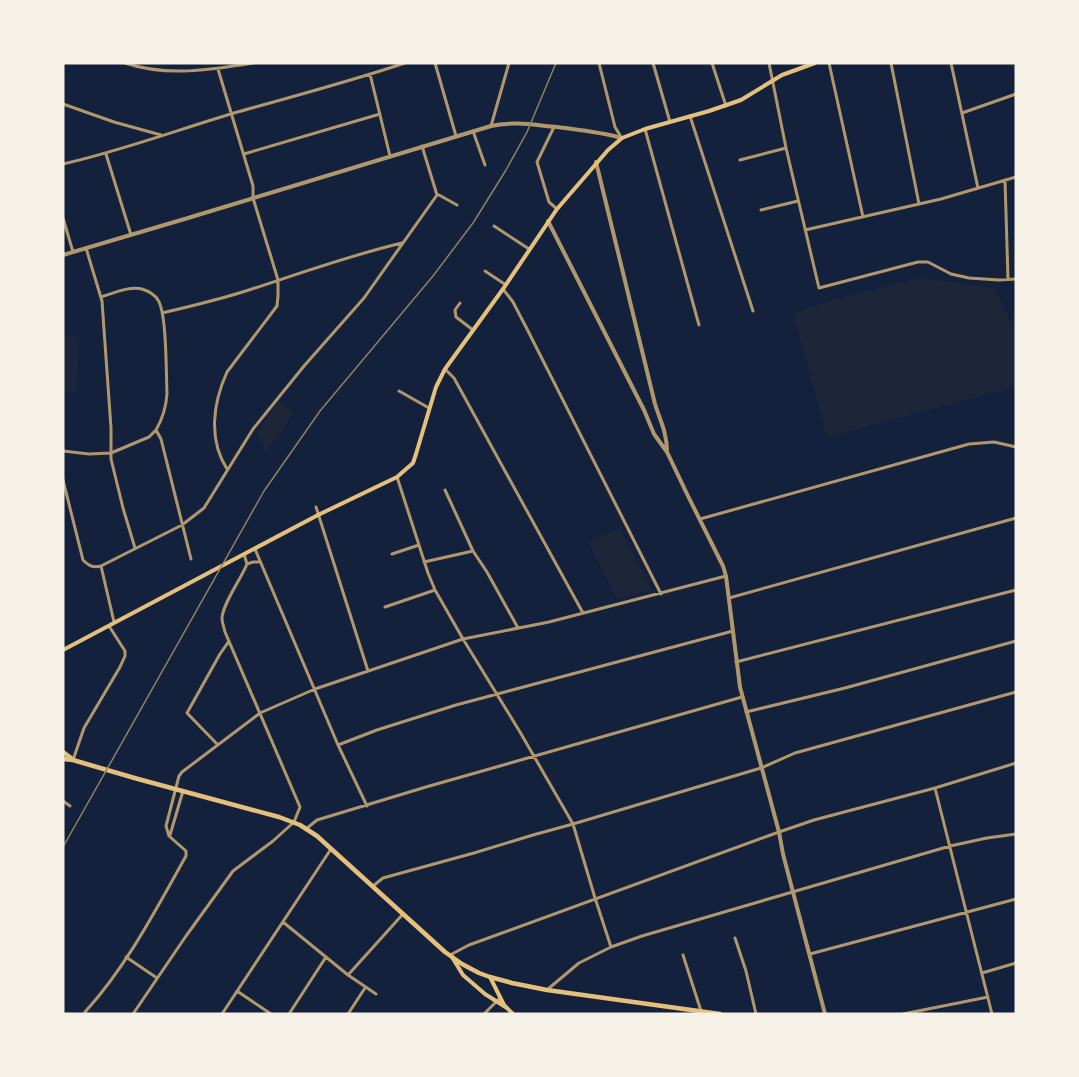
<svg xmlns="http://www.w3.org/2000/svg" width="1079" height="1077" viewBox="0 0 1079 1077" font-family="'Fira Sans',sans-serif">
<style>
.green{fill:#1d2539}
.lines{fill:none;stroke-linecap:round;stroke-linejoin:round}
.minor{stroke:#b1986c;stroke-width:3}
.tertiary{stroke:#b1986c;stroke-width:4}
.secondary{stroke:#e5c07b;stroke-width:4}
.trunk{stroke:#e5c07b;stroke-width:4.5}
.rail{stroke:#918062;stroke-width:1.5}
</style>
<rect width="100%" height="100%" fill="#14213d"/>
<path class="green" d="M921,278L994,288L1016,332V380L1008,389L827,437L793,314L829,301Z
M63,336L79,337L77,392H63Z
M279,401L294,412L266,453L257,431Z
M620,528L652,590L617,599L588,542Z"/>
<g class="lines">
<path class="minor" d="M125,63C167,77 210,70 253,63
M435,63L456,136
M599,63L615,127L621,137
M653,63L670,122
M712,63L726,106
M769,63L786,148L819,288L918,262H928L951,274L969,278L999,280L1016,279
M829,63L863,217
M891,63L919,204
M951,63L978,188
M218,69L253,186V198L278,280V296L277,306L227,372C213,403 208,439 227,469
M370,74L390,156
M63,104L114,122L161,135
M962,113L1016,94
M690,116L753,311
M491,126L509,63
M554,127L537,162L549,202L557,209
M645,129L699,325
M473,131L485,165
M106,154L131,235
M244,154L380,114
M740,160L786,148
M63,164C121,151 177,130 234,113C291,97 348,82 405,63
M1005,180L1008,279
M437,195H439L457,205
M761,210L798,201
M63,218L73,252
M494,226L529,249
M805,230L941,199L1016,177
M86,248L102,301L111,428V459L123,508L135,548
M485,271L506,285
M503,289L513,302L526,327L661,594
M101,297C114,293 129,286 142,289C148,291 155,295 158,300C167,314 166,374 167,394C166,408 163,418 156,430L161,439L191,559
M460,303L455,310L456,317L473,330
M162,313C192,306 222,299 252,289C301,273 351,255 402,243
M445,369L454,378L583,613
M399,391L429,408
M63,451L89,454L111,453L149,437L156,430
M397,477L428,573L435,590L463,639L520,732L573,824L595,898L611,947
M63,480L83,560C89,566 93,568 101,566L114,622
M445,490L473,551
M316,507L368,671
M700,519L969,444L994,442L1016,447
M255,549L338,745L367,806
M392,554L419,545
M424,562L473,551L487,572L518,628
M247,564L253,562H259
M101,566L182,525L204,508L253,429L304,366L364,298L437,195L422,146
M729,598L1016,518
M385,607L435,590
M736,662L1016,590
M746,712L845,688L1016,641
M218,745L187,713L220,654L229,641
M338,745L377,730L456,705L733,631
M73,760L84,728L120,667L125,656V651L109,626
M935,788L992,1014
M63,801L70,806
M306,829L317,820L426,787L742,697
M170,835L183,791
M373,886L383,878L474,853L533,835L573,824L761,768L795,753L1016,692
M283,922L348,975L376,994
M735,938L746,971L756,1014
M810,954L1016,899
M450,955L469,945L779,832L814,820L935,788L1016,763
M683,955L701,1011
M126,957L157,978
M982,973L1016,963
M348,975L403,914
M548,989L579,963L611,947L642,936L950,846L987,838L1016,834
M237,991L271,1014
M85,1012C127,966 156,909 186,856V851L169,836L166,826L179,776L182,772L260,713L315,689L463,639L549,622L726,576
M133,1014L186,936L233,871L273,841L294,822L300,807L225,632C224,627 222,623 222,618C223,603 241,579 247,564L244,554
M222,1014L331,849
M289,1014L326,957
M348,1014L365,988
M484,1014L500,998
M903,1014L988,997"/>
<path class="tertiary" d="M596,162L655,404C660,420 667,433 667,451
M548,221L644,410L654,434L667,452L688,496L723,566L726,576L740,687L779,832L783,854L825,1014
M63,255L188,218L491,126C513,121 534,125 557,127C579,130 600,132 622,138"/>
<path class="secondary" d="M63,650L318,515L397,477L413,463L416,454L436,387L445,369L503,289L557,209L608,150L622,138L645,129L709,111L741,100L782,75L815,63
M452,957L463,975L485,994L507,1008
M490,977L504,1005L513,1014"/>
<path class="trunk" d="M63,752L71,758
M63,759L73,760L138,779L279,817L300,825L317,836L445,952L462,964L479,973L490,977L512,983L547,990L720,1014"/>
<path class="rail" d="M63,847L264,491L320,411L433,276L473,223L506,170L527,132L556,63"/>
</g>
<rect width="1079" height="1077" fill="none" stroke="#f6f1e7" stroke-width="129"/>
</svg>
